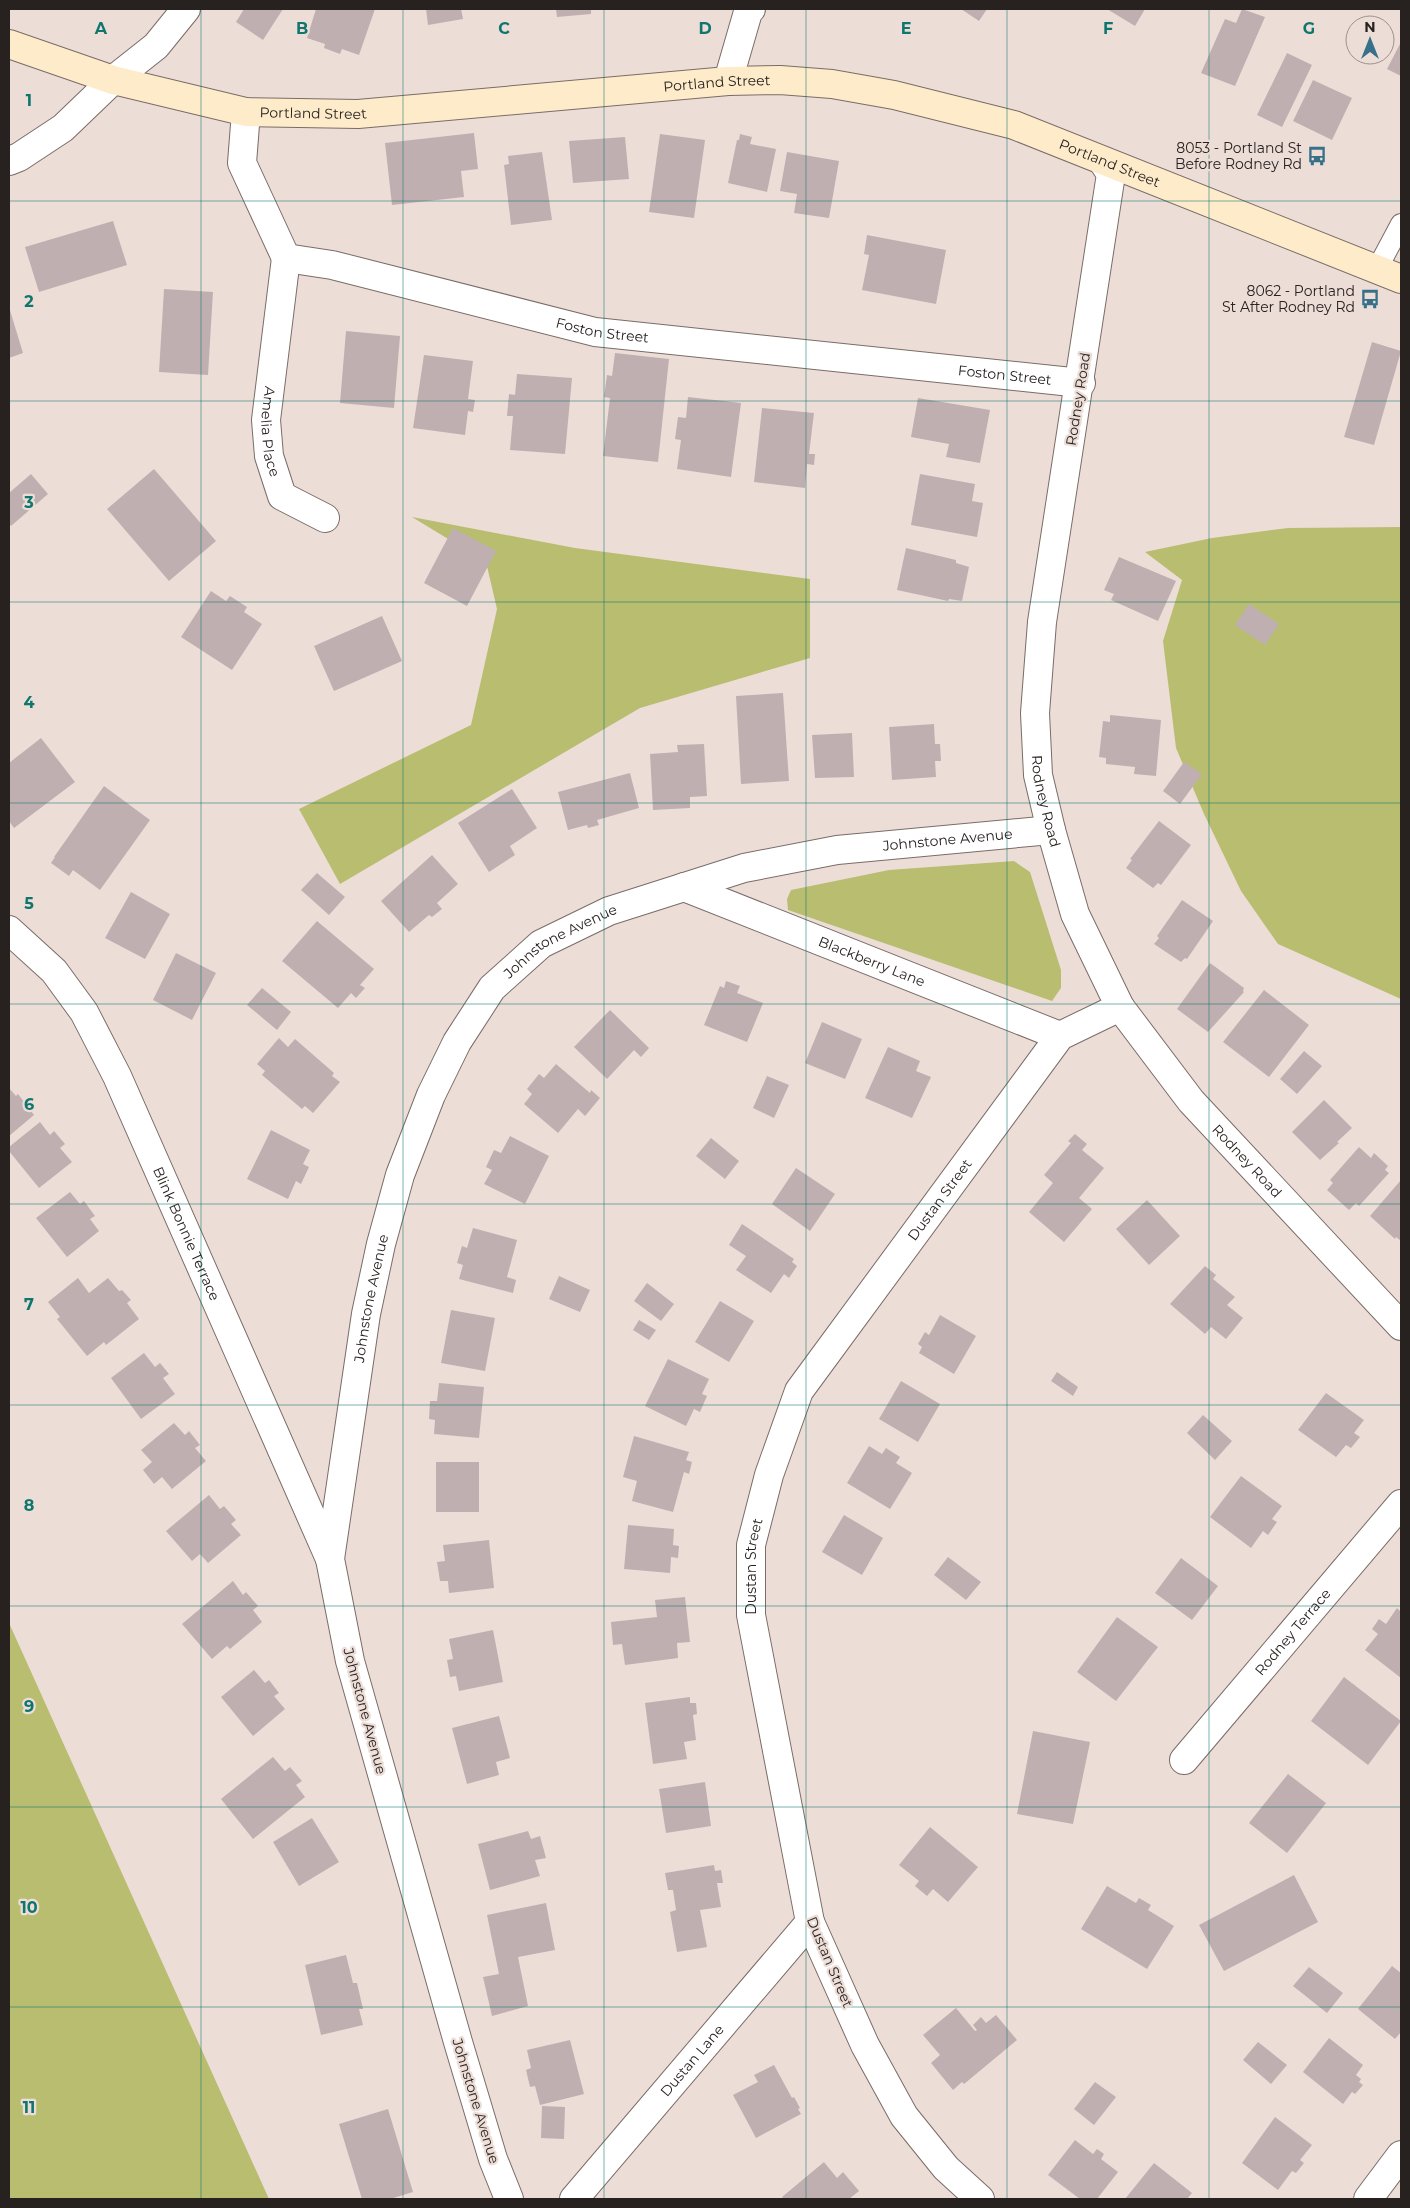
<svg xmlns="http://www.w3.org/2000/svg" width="1410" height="2208" viewBox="0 0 1410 2208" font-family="Montserrat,sans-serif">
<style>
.green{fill:#b9bd70}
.building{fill:#c0afb1}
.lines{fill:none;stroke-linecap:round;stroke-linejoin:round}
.service-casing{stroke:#7a6c67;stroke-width:22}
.minor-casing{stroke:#7a6c67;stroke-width:30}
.secondary-casing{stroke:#7a6c67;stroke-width:30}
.service{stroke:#fff;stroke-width:20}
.minor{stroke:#fff;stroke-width:28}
.secondary{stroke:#feebca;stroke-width:28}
.grid{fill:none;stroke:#0f766e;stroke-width:1;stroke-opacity:0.55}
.labels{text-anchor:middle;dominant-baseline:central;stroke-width:4.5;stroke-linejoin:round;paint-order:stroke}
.street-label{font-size:14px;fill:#272220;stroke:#edddd7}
.poi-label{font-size:14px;fill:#272220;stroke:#edddd7;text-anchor:end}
.grid-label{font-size:16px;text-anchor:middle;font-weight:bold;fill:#0f766e;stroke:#edddd7;stroke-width:4.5;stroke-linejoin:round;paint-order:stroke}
</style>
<rect width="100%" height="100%" fill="#edddd7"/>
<path class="green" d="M412,517L575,548L810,579V658L640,708L340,884L299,809L471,725L497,609L486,562Z
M1401,527V999L1278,944L1241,891L1204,814L1176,748L1163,641L1182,580L1145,552L1212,538L1288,528Z
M1014,861L1030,872L1061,970V988L1052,1001L788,910L787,899L791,890L889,870Z
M9,1623L269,2199H9Z"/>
<path class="building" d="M244,9H283L263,40L236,22Z
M316,9H375L359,55L342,49L340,54L324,48L325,44L307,38Z
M426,9H461L463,19L428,25Z
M556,9H591V14L557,17Z
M961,9H987L979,21Z
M1107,9H1145L1135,26Z
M1242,9L1265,17L1235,86L1201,73L1225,19L1236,23Z
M1401,42V76L1387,69Z
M1287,53L1312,65L1282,127L1257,115Z
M1313,80L1352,98L1332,140L1293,121Z
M474,133L478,169L461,171L464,197L392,205L385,143Z
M660,134L705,140L694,218L649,212Z
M740,134L752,137L750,144L776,149L767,192L728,183L737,140H739Z
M625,137L629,179L573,183L569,141Z
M542,152L552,220L511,225L504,165L509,164L508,156Z
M787,152L839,161L829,218L794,213L797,194L780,191Z
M113,221L127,265L39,292L25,247Z
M867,235L946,250L936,304L862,290L869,255L864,254Z
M164,289L213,292L208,375L159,372Z
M9,307L23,353L9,358Z
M346,331L400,336L394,408L340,403Z
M1372,342L1401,351L1374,445L1344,437Z
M615,353L669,359L658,462L603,456L610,398L604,397L607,375L612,376Z
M424,355L473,361L468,399L475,400L473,412L468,411L465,435L413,428Z
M517,374L572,378L565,454L510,450L513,416H507L509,394L515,395Z
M688,397L741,403L731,477L677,469L681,440L675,439L678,417L686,418Z
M918,398L990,410L980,463L946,457L949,444L911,437Z
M762,408L814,413L809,454H815L814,465L807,464L805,488L754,482Z
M154,469L216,541L169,581L107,509Z
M31,474L48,494L11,526L9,523V493Z
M920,474L975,484L972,501L983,503L977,537L911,525Z
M453,528L496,551L467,606L424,583Z
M906,548L956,560V563L969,567L962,601L949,599L948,601L897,590Z
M1119,557L1176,581L1158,621L1111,600L1114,594L1104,590Z
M211,591L226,601L230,596L247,607L244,612L262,624L232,670L181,637Z
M1249,604L1279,624L1265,645L1235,625Z
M382,616L402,661L334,691L314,646Z
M783,693L789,781L741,784L736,696Z
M1110,715L1161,720L1156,776L1134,774L1135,767L1106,764V758L1099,757L1103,721L1110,722Z
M934,724L935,744H940L941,761H935L936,777L892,780L889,727Z
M852,733L854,777L815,778L812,735Z
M41,738L75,782L14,828L9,821V763Z
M704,744L707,796L690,797V808L653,810L650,754L678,752L677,745Z
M1184,762L1202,774L1180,804L1163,791Z
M630,773L639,808L597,820L599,825L588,828L587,825L568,830L558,792Z
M104,786L150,820L100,890L73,870L69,876L51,863L55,857H54Z
M512,789L537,828L510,846L515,855L489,872L458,823Z
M1159,821L1191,845L1161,885L1158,883L1153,888L1126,868L1132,860L1130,859Z
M432,855L458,884L437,903L442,909L432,917L429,915L409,932L381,901Z
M317,873L345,897L329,915L301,890Z
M131,892L170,914L145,959L105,938Z
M1182,900L1213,921L1187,959L1185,958L1181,962L1154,944L1159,938L1157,936Z
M317,921L374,969L360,985L365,988L356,998L351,993L338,1008L282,961Z
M176,953L216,973L192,1020L153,1000Z
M1210,963L1244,988L1243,991L1244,992L1208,1032L1177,1009Z
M726,981L740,986L737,993L763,1003L747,1042L704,1025L720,986L724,988Z
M262,988L291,1012L277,1030L247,1005Z
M1264,990L1309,1025L1269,1077L1223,1042Z
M610,1010L649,1048L641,1057L634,1050L607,1079L574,1047Z
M822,1022L862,1039L845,1079L805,1063Z
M279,1038L288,1047L295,1039L334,1073L332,1076L340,1082L313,1113L305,1106L302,1109L262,1075L265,1071L257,1064Z
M888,1047L920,1061L916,1071L931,1077L912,1118L865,1098Z
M1304,1051L1322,1066L1297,1094L1280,1079Z
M556,1064L590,1093L591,1090L600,1098L585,1116L578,1109L558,1133L524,1104L532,1094L527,1089L539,1074L544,1078Z
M767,1076L789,1085L774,1118L753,1108Z
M9,1088L16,1096L18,1094L34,1115L9,1136Z
M1324,1100L1352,1128L1337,1142L1339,1143L1320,1160L1292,1132Z
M40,1122L50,1135L54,1131L65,1144L60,1148L72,1162L39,1188L9,1151V1147Z
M271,1130L310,1150L303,1164L309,1167L301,1184L296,1181L288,1199L247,1179Z
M1075,1134L1087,1144L1082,1150L1104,1168L1079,1198L1092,1209L1064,1242L1029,1212L1053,1183L1044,1175L1071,1143L1068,1141Z
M510,1136L549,1156L525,1204L484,1184L492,1170L486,1167L494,1150L501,1153Z
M711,1138L739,1161L725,1179L696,1156Z
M1359,1147L1371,1158L1374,1153L1388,1166L1385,1170L1389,1173L1359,1206L1356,1203L1349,1210L1327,1190L1333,1183L1330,1180Z
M796,1168L835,1194L810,1231L772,1204Z
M1401,1180V1241L1396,1237L1395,1239L1370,1216Z
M70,1192L80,1204L84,1201L95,1216L90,1219L99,1231L67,1257L36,1218Z
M1147,1200L1180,1236L1149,1265L1116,1229Z
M742,1224L794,1259L792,1262L797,1266L789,1278L784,1274L771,1293L736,1270L746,1256L729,1245Z
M473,1228L517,1240L507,1277L516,1280L513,1293L459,1279L463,1265L457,1263L462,1246L467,1248Z
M1205,1266L1216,1275L1213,1279L1235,1297L1227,1305L1243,1318L1226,1339L1211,1327L1205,1334L1170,1304Z
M559,1276L590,1290L580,1312L549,1299Z
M78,1278L89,1293L108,1278L119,1291L122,1290L131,1300L127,1303L139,1319L106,1345L104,1342L87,1356L57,1319L60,1317L48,1302Z
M647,1283L674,1304L661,1321L634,1301Z
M720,1301L754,1321L729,1362L695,1342Z
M451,1310L495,1318L485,1371L441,1363Z
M940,1315L976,1336L954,1374L919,1353L922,1347L918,1344L925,1332L929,1335Z
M639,1320L656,1330L649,1340L633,1330Z
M144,1353L155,1367L160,1363L169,1374L163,1378L175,1394L141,1419L111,1378Z
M668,1359L709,1379L702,1394L707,1396L700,1412L694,1409L686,1426L645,1406Z
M1057,1372L1078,1387L1073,1396L1051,1381Z
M901,1381L940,1404L918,1442L879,1419Z
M439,1383L484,1387L479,1438L434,1434L435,1420L429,1419L430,1401H437Z
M1326,1393L1364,1420L1354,1433L1360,1437L1351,1448L1346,1445L1336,1457L1298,1430Z
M1203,1415L1232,1441L1215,1460L1187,1433Z
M174,1423L185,1435L189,1431L200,1445L195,1448L206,1461L172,1489L162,1477L154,1484L143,1470L152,1462L141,1450Z
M634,1436L689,1452L686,1460L692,1462L689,1474L684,1472L673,1512L632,1501L637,1481L623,1477Z
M869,1446L882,1454L886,1448L900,1457L896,1463L912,1473L890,1509L847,1483Z
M436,1462H479V1512H436Z
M1241,1476L1282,1506L1272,1519L1277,1522L1268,1535L1263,1531L1251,1548L1210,1517Z
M209,1495L220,1509L224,1506L236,1520L231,1524L241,1535L208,1563L200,1554L192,1561L166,1531Z
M844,1515L883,1538L862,1575L822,1552Z
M628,1525L674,1529L673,1545L679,1546L678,1558L671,1557L670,1573L624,1569Z
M489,1540L494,1588L449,1593L448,1581H440L437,1562L445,1561L443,1545Z
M948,1557L981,1582L966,1600L934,1575Z
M1181,1558L1218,1586L1192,1620L1155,1593Z
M233,1581L243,1595L246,1592L258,1606L253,1610L262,1622L230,1649L227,1646L212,1659L182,1624Z
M685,1597L690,1642L677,1643L678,1658L625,1665L622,1644L613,1645L611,1622L657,1617L655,1600Z
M1397,1608L1401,1612V1678L1365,1650L1378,1634L1372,1629L1379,1619L1386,1624Z
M1117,1617L1158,1647L1116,1701L1077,1672Z
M493,1630L503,1682L459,1691L456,1676L450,1677L447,1660L453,1659L449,1639Z
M254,1670L265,1683L269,1680L279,1693L274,1696L285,1709L253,1736L221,1697Z
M1344,1677L1401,1721L1368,1765L1311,1721Z
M690,1697V1703H696L697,1714L693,1715L696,1740L684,1742L687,1759L653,1764L645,1703Z
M499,1716L510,1758L496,1762L499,1775L467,1784L452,1728Z
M1033,1731L1090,1742L1073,1824L1017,1814Z
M273,1757L285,1771L290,1767L302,1781L296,1785L305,1797L253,1839L221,1799Z
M1288,1774L1326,1803L1287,1853L1249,1823Z
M705,1782L711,1826L666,1833L659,1789Z
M312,1818L339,1862L299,1886L273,1842Z
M930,1827L978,1867L948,1902L933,1889L927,1896L915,1886L919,1881L899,1865Z
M528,1831L531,1839L540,1836L546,1858L535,1860L540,1876L490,1890L478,1844Z
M714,1865L715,1871L721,1870L723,1883H717L721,1907L700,1910L707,1947L677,1952L670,1912L676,1910L673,1890H668L665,1873Z
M1294,1875L1318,1922L1224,1971L1199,1925Z
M1107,1886L1136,1903L1139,1898L1151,1905L1148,1910L1174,1926L1147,1969L1081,1929Z
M546,1903L555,1950L518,1957L528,2006L492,2016L483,1977L499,1974L487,1915Z
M346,1955L353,1983H357L363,2009H359L363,2025L321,2035L305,1965Z
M1392,1966L1401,1973V2032L1395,2039L1358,2009Z
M1309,1967L1343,1993L1327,2013L1293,1986Z
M956,2008L975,2031L977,2030L973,2025L981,2017L986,2023L996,2015L1017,2040L964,2084L962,2082L953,2090L931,2063L940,2055L923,2035Z
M1329,2038L1363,2065L1356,2075L1361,2079L1359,2082L1363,2085L1355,2094L1352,2092L1343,2104L1303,2072Z
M570,2040L584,2094L540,2105L535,2086L530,2087L526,2070L531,2068L527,2050Z
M1258,2042L1287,2065L1271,2084L1243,2060Z
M774,2065L792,2098L794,2097L800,2108L798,2109L801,2114L756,2138L733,2095L758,2082L754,2075Z
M1095,2082L1116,2097L1094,2125L1074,2109Z
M542,2106L565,2107L564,2139L541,2138Z
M388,2109L413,2192L390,2199H362L339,2124Z
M1275,2117L1312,2145L1300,2160L1304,2163L1296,2173L1292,2171L1278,2190L1242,2163Z
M1075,2140L1093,2154L1097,2149L1104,2154L1101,2159L1118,2172L1097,2199H1080L1048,2175Z
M824,2162L837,2178L843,2172L859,2191L849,2199H784L782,2197Z
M1154,2163L1192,2193L1187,2199H1125Z"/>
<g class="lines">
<defs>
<path id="service" d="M1377,269L1401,224"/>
<g id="minor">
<path d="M728,81L748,12L751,9"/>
<path d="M246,112L242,163L286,258"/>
<path d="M9,161L19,157L63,128L113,80L156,46L186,9"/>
<path id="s1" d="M1103,162L1111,174L1042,622L1035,713L1038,775L1051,830L1075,914L1120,1007L1191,1101L1401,1326"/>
<path id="s2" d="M286,258L332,265L595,332L1081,383"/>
<path id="s3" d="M286,258L266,420L269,456L282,496L325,518"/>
<path id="s4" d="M684,887L1060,1036"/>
<path id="s5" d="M9,930L54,971L84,1012L117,1076L330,1559"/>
<path id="s6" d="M1184,1760L1401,1504"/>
<path id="s7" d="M509,2199L493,2159L458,2042L350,1661L330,1559L366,1314L381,1244L400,1175L431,1095L457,1042L492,988L541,944L609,911L744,868L837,850L1051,830"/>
<path id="s8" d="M574,2199L810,1922"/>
<path id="s9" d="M980,2199L946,2168L904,2116L865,2045L810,1922L751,1615V1545L769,1475L799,1391L1060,1036L1120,1007"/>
<path d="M1368,2199L1401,2155"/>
</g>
<g id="secondary">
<path id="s10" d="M9,44L113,80L246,112L358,114L728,81L780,80L832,84L894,95L1014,125L1401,279"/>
</g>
</defs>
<use href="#service" class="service-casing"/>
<use href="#minor" class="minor-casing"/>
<use href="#secondary" class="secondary-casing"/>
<use href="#service" class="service"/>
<use href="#minor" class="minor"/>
<use href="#secondary" class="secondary"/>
</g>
<path class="grid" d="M201,9V2199M403,9V2199M604,9V2199M806,9V2199M1007,9V2199M1209,9V2199M9,201H1401M9,401H1401M9,602H1401M9,803H1401M9,1004H1401M9,1204H1401M9,1405H1401M9,1606H1401M9,1807H1401M9,2007H1401"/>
<defs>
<symbol id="bus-bare" viewBox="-9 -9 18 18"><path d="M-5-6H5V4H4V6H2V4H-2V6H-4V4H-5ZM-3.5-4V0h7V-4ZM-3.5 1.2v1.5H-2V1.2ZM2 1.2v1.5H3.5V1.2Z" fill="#38708a" stroke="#edddd7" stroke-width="2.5" paint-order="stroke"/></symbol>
</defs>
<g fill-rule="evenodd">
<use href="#bus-bare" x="1303" y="142" width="28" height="28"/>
<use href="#bus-bare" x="1356" y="285" width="28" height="28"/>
</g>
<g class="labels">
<g class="street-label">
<text stroke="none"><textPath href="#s10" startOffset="719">Portland Street</textPath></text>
<text stroke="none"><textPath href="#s10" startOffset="314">Portland Street</textPath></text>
<text stroke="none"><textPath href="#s10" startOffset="1124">Portland Street</textPath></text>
<text stroke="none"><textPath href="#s2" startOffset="325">Foston Street</textPath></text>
<text stroke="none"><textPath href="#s2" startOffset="730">Foston Street</textPath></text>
<text transform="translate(1078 399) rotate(-81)">Rodney Road</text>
<text stroke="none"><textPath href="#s3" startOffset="175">Amelia Place</textPath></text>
<text stroke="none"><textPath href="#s1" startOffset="648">Rodney Road</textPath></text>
<text stroke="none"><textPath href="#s7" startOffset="1754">Johnstone Avenue</textPath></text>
<text stroke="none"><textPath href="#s7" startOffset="1349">Johnstone Avenue</textPath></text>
<text stroke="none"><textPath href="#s4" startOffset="202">Blackberry Lane</textPath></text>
<text stroke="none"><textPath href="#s1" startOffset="1068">Rodney Road</textPath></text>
<text stroke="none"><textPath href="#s9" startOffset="1110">Dustan Street</textPath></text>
<text stroke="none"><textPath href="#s5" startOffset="356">Blink Bonnie Terrace</textPath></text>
<text stroke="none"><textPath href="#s7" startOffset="929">Johnstone Avenue</textPath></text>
<text stroke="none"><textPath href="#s9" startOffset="690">Dustan Street</textPath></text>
<text stroke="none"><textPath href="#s6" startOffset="168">Rodney Terrace</textPath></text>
<text transform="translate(365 1711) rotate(75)">Johnstone Avenue</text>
<text transform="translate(830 1962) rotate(67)">Dustan Street</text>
<text stroke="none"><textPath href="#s8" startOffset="182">Dustan Lane</textPath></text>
<text transform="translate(476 2101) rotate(73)">Johnstone Avenue</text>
</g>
<g class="poi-label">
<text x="1302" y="148">8053 - Portland St<tspan x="1302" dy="16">Before Rodney Rd</tspan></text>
<text x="1355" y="291">8062 - Portland<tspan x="1355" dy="16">St After Rodney Rd</tspan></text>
</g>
</g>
<g class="grid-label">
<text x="101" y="34">A</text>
<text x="302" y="34">B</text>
<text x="504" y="34">C</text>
<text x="705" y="34">D</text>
<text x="906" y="34">E</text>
<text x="1108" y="34">F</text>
<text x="1309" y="34">G</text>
<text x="29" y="106">1</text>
<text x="29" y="307">2</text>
<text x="29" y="508">3</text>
<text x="29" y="708">4</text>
<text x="29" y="909">5</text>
<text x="29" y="1110">6</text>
<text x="29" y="1310">7</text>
<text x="29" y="1511">8</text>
<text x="29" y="1712">9</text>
<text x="29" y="1913">10</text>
<text x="29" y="2113">11</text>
</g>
<rect width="1410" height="2208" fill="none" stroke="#272220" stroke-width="20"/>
<g transform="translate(1370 40)"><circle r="24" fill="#edddd7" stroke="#9e928e"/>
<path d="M0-4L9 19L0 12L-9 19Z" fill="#38708a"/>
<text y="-8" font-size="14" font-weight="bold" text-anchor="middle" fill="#272220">N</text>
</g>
</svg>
